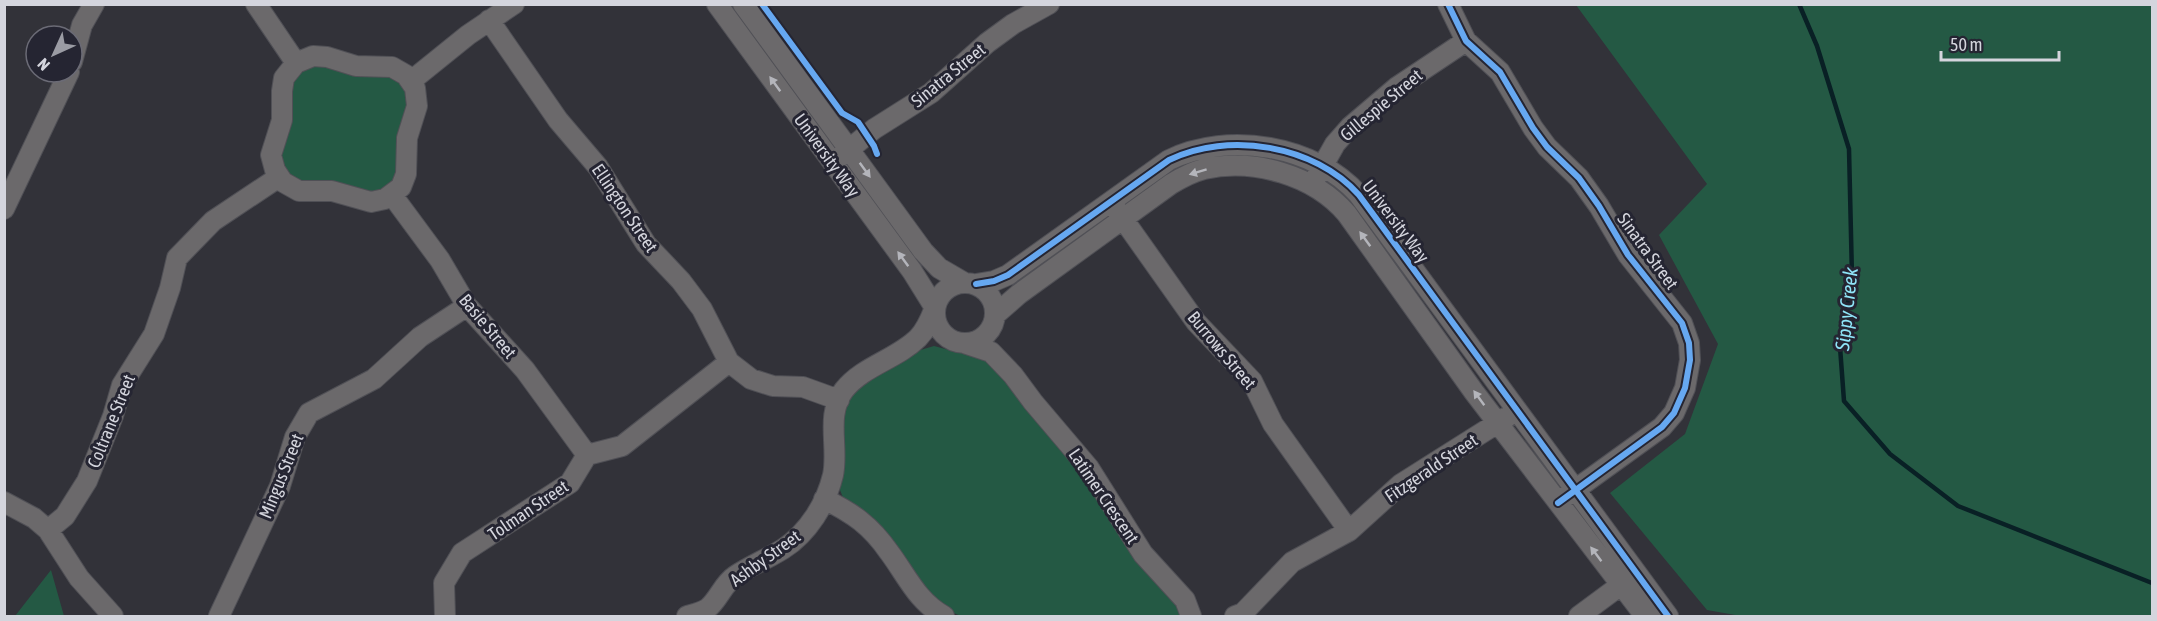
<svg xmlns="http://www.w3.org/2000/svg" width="2157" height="621" viewBox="0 0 2157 621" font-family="'Asap Condensed',sans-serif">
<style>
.green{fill:#245944}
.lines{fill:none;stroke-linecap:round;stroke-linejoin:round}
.stream{stroke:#092025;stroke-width:4.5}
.minor-casing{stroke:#505056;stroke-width:22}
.minor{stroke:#6b696b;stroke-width:20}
.cycleway-casing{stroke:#252532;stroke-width:10}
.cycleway{stroke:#66a8f1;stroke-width:6}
.oneway{fill:#b4b5bb}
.labels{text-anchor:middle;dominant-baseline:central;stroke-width:6;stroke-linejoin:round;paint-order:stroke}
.street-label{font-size:18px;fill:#d4d5dd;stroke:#252532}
.water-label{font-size:20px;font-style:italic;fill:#8fe5f8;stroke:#252532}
</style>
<rect width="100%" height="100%" fill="#323239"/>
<path class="green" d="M1576,5H2152V616H1741L1707,610L1610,493L1685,434L1718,344L1659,235L1707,184Z
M318,64L383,73L402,82L410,102L396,179L379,194L310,184L290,179L279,156L290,84L298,71Z
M934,346L957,352L986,354L1072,457L1174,598L1183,616H961L946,610L844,500L838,485L841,416L854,391L910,353Z
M51,570L64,616H15Z"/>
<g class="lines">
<path class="stream" d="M1799,4L1817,46L1849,149L1852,277L1840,347L1844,401L1890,454L1958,506L2152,583"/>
<defs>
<path id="minor" d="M256,4L296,63
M717,4L912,271L935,308
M743,4L923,251L939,268L963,282
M1448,4L1466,41L1500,72L1533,128L1547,147L1579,178L1599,206L1628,255L1682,323L1689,343L1690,360L1685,388L1674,413L1662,427L1565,497
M489,20L558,120L598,167L646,244L681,281L702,309L729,362L751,379L773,386L803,387L839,400
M313,56L327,57L356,66L392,67L406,75L415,88L417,106L407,138L406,174L401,187L385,199L371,202L332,191H299L283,182L275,170L271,155L282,120V91L284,78L296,63Z
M72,62L82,25L94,4
M411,81L468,35L514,4
M841,156L874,129L931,93L987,43L1013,24L1049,4
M1317,176L1335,144L1350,127L1397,87L1466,41
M392,195L440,260L467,306L525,370L587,455
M4,209L69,72
M1116,209L1196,322L1252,381L1273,424L1349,531
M935 313a30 30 0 1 1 60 0a30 30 0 1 1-60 0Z
M976,284L994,281L1008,275L1169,160C1228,131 1315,145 1359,195L1668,616
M995,315L1019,294L1171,184C1181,178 1192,172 1204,169C1254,158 1314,175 1347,214L1474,392L1645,616
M964,343L991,352L1013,375L1033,402L1089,468L1143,554L1185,600L1191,616
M824,499C853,513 871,526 889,552C907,576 917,601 944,616
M4,502L34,518L48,530L79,578L113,616
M48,530L65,516L87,481L113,416L122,385L154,334L170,288L177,258L213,221L279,177
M219,616L280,486L295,437L309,413L374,379L420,337L467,306
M445,616L444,583L462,553L570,483L587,455L622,446L729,362
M687,616C694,614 703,612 708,608C719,599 723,584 735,576C750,566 767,559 783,549C808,533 826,504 833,475C839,447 825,415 844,390C863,366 897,359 918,338C926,330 930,320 934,310
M1235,616L1243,613L1292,562L1349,531L1401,484L1507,417
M1579,616L1629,579"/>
</defs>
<use href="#minor" class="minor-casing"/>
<use href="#minor" class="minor"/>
<defs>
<path id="cycleway" d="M762,4L842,113L858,122L874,146L877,154
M1448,4L1466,41L1500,72L1533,128L1547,147L1579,178L1599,206L1628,255L1682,323L1689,343L1690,360L1685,388L1674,413L1662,427L1558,503
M976,284L994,281L1008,275L1169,160C1228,131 1315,145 1359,195L1668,616"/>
</defs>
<use href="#cycleway" class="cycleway-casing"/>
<use href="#cycleway" class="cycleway"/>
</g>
<defs><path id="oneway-solid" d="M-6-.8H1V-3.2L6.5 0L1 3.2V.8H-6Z" transform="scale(1.5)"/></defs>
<g class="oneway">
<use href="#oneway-solid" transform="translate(775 84) rotate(-126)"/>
<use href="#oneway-solid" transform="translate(865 170) rotate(54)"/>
<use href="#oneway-solid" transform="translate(1198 172) rotate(163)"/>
<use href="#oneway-solid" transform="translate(1365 239) rotate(-126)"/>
<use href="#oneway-solid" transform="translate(903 259) rotate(-126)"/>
<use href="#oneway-solid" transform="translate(1479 398) rotate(-126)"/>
<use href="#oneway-solid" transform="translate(1596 554) rotate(-127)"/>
</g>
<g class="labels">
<g class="street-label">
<text transform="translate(948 75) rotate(-39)">Sinatra Street</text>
<text transform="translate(1381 105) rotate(-40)">Gillespie Street</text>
<text transform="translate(827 155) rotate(54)">University Way</text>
<text transform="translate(625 208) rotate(56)">Ellington Street</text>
<text transform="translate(1396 221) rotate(53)">University Way</text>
<text transform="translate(1648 251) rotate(54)">Sinatra Street</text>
<text transform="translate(488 326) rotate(50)">Basie Street</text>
<text transform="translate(1222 350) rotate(50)">Burrows Street</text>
<text transform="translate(111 421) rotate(-68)">Coltrane Street</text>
<text transform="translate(1431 468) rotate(-34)">Fitzgerald Street</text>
<text transform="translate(281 476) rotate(-68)">Mingus Street</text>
<text transform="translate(1104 496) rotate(56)">Latimer Crescent</text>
<text transform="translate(528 510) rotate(-34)">Tolman Street</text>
<text transform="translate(765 558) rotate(-36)">Ashby Street</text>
</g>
<g class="water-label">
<text transform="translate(1846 309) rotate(-84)">Sippy Creek</text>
</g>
</g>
<rect width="2157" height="621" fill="none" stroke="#d4d5dd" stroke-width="12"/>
<g transform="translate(54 54) rotate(225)"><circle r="28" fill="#252532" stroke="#6b6b76" stroke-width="1.5"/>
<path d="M0-4.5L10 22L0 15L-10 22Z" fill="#9b9ca4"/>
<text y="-9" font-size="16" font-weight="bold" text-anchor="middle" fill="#d4d5dd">N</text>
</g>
<path d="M1941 51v9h118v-9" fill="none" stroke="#d4d5dd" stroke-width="3"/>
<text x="1950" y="51" font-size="18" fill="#d4d5dd" stroke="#252532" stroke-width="4.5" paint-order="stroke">50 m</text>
</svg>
